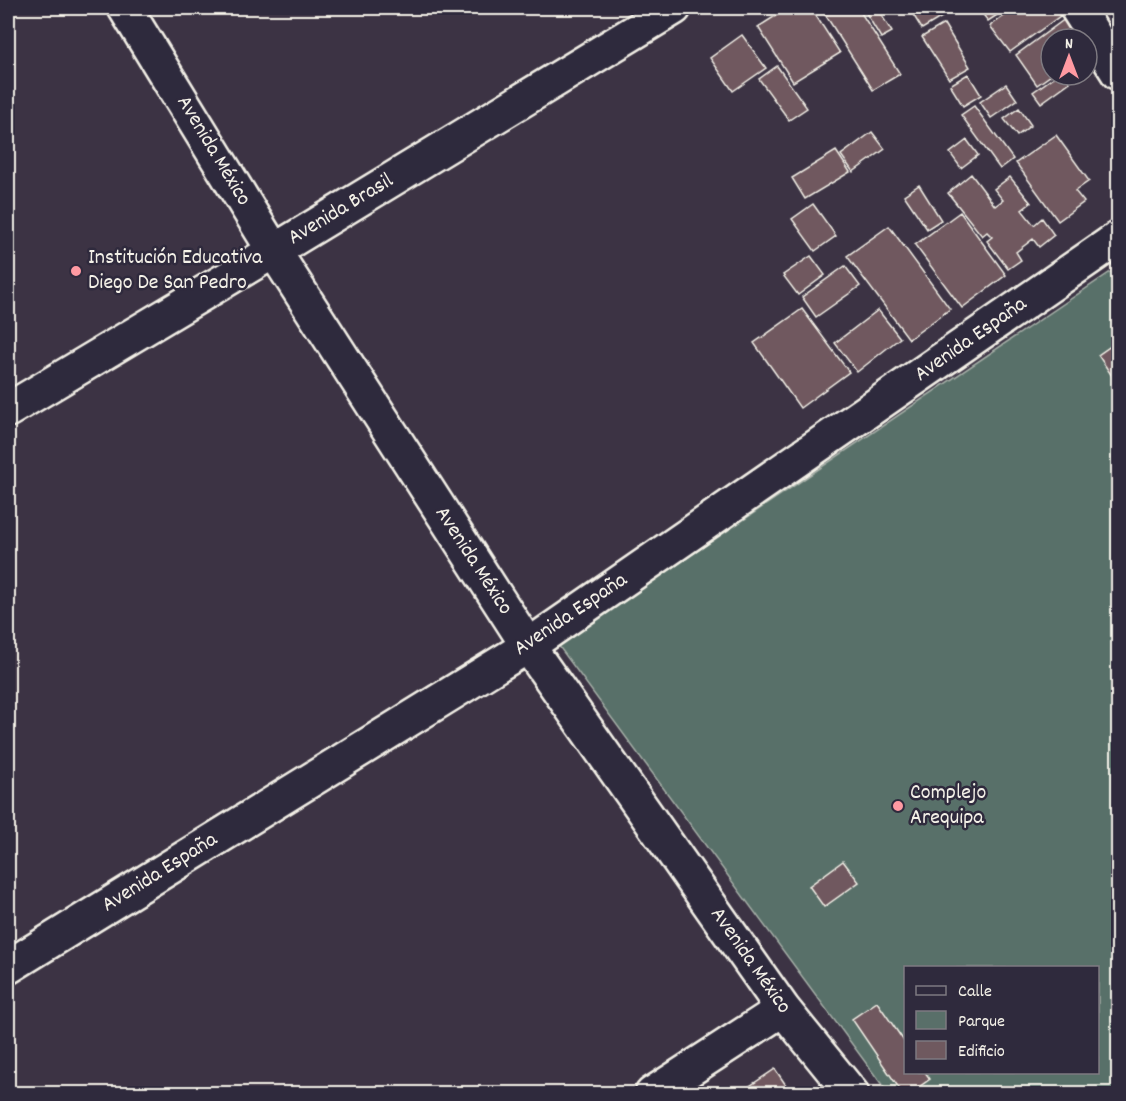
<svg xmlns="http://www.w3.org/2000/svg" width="1126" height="1101" viewBox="0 0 1126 1101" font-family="Dekko,sans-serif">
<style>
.green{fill:#596f69;stroke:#a6b0a8;stroke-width:1.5;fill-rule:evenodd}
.building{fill:#6f595f;stroke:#f4f1e8;stroke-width:1.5}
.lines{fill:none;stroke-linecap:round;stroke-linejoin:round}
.minor-casing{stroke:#f4f1e8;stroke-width:38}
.tertiary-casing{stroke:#f4f1e8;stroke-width:38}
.minor{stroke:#2f2a3d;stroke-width:33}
.tertiary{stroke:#2f2a3d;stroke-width:33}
.poi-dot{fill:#ff9aa2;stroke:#2f2a3d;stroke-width:2}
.labels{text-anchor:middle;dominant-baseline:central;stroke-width:5;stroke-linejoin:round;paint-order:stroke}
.street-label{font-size:22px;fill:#f4f1e8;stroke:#2f2a3d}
.poi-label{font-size:22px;fill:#f4f1e8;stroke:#2f2a3d;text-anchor:start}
</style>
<rect width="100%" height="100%" fill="#3c3344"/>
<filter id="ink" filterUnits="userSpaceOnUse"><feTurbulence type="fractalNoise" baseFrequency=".0167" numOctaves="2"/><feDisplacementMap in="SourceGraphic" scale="12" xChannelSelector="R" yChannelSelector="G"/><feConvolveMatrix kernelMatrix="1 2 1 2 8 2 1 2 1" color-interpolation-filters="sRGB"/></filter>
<g filter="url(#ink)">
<path class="green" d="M1118,267V1093H888L558,645ZM906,968H1098V1072H906Z"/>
<path class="building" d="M788,8H811L840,53L793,82L758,27Z
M821,8H858L900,74L873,90Z
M863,8H877L892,32L881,38Z
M909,8H957L922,29Z
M978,8H1008L988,21Z
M1016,8H1054L1060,16L1010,52L990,26Z
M1069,16L1085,39H1051V75L1037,85L1016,55Z
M944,24L970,67L949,79L922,37Z
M742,35L766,68L733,91L710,58Z
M777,66L807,108L789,120L759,79Z
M968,74L981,95L963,106L950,85Z
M1057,75H1065L1070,82L1041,103L1033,92Z
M1006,84L1017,100L991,118L980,102Z
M974,106L1013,159L1000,169L961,115Z
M1019,108L1031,125L1017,136L1004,119Z
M872,132L885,149L853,172L841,155Z
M1056,135L1089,181L1075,191L1084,202L1058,221L1016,163Z
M967,140L978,155L961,168L950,153Z
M836,151L850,172L805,199L792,178Z
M971,174L995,206L1003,200L994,189L1010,177L1031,203L1022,210L1034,225L1042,218L1054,235L1039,247L1033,239L1016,252L1021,260L1008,269L987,241L992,237L987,232L982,236L948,193Z
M919,185L941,220L927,229L904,195Z
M813,204L836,236L815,251L792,219Z
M960,212L1006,275L962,308L915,245Z
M889,226L950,309L909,339L847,256Z
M811,256L825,275L798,295L783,275Z
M845,266L860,286L816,317L802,297Z
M802,309L849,372L800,408L754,343Z
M878,310L900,338L857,372L835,343Z
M1118,341V385L1098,355Z
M843,861L859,882L824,907L809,886Z
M877,1002L906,1044V1072H925L930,1079L909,1094H903L852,1019Z
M775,1069L792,1094H738Z"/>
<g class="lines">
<defs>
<path id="minor" d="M1077,8L1118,73
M274,251L674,8
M528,646L783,1009L852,1094
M652,1094L783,1009"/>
<path id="tertiary" d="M125,8L274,251L528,646
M8,410L274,251
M8,967L528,646L1118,238"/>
</defs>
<use href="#minor" class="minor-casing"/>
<use href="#tertiary" class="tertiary-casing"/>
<use href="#minor" class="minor"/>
<use href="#tertiary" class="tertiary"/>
</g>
</g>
<g class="poi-dot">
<circle cx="76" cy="271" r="6"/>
<circle cx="898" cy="806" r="6"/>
</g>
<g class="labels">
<g class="street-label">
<text transform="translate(213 151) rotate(59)">Avenida México</text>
<text transform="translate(341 210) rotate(-31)">Avenida Brasil</text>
<text transform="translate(971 340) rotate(-35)">Avenida España</text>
<text transform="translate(473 561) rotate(57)">Avenida México</text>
<text transform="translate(571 615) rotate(-34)">Avenida España</text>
<text transform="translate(160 873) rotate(-32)">Avenida España</text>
<text transform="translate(750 961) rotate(55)">Avenida México</text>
</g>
<g class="poi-label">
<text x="88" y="258">Institución Educativa<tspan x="88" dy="25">Diego De San Pedro</tspan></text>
<text x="910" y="793">Complejo<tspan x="910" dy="25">Arequipa</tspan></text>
</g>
</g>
<rect width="1126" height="1101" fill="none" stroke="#2f2a3d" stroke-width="30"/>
<rect x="15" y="15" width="1096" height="1071" fill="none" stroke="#f4f1e8" stroke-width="2" filter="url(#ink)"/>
<rect x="904" y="966" width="195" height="108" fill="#2f2a3d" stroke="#7e7a81" stroke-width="1.5"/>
<rect x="916" y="986" width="30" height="9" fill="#2f2a3d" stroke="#7e7a81" stroke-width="1.5"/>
<text x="958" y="996" font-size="18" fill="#f4f1e8">Calle</text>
<rect x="916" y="1011" width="30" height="18" fill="#596f69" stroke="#7e7a81" stroke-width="1.5"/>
<text x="958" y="1026" font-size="18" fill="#f4f1e8">Parque</text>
<rect x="916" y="1041" width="30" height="18" fill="#6f595f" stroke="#7e7a81" stroke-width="1.5"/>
<text x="958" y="1056" font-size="18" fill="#f4f1e8">Edificio</text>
<g transform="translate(1069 57)"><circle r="28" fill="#2f2a3d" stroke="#7e7a81" stroke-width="1.5"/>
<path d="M0-4.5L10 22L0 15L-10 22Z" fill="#ff9aa2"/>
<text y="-9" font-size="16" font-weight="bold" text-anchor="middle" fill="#f4f1e8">N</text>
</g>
</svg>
